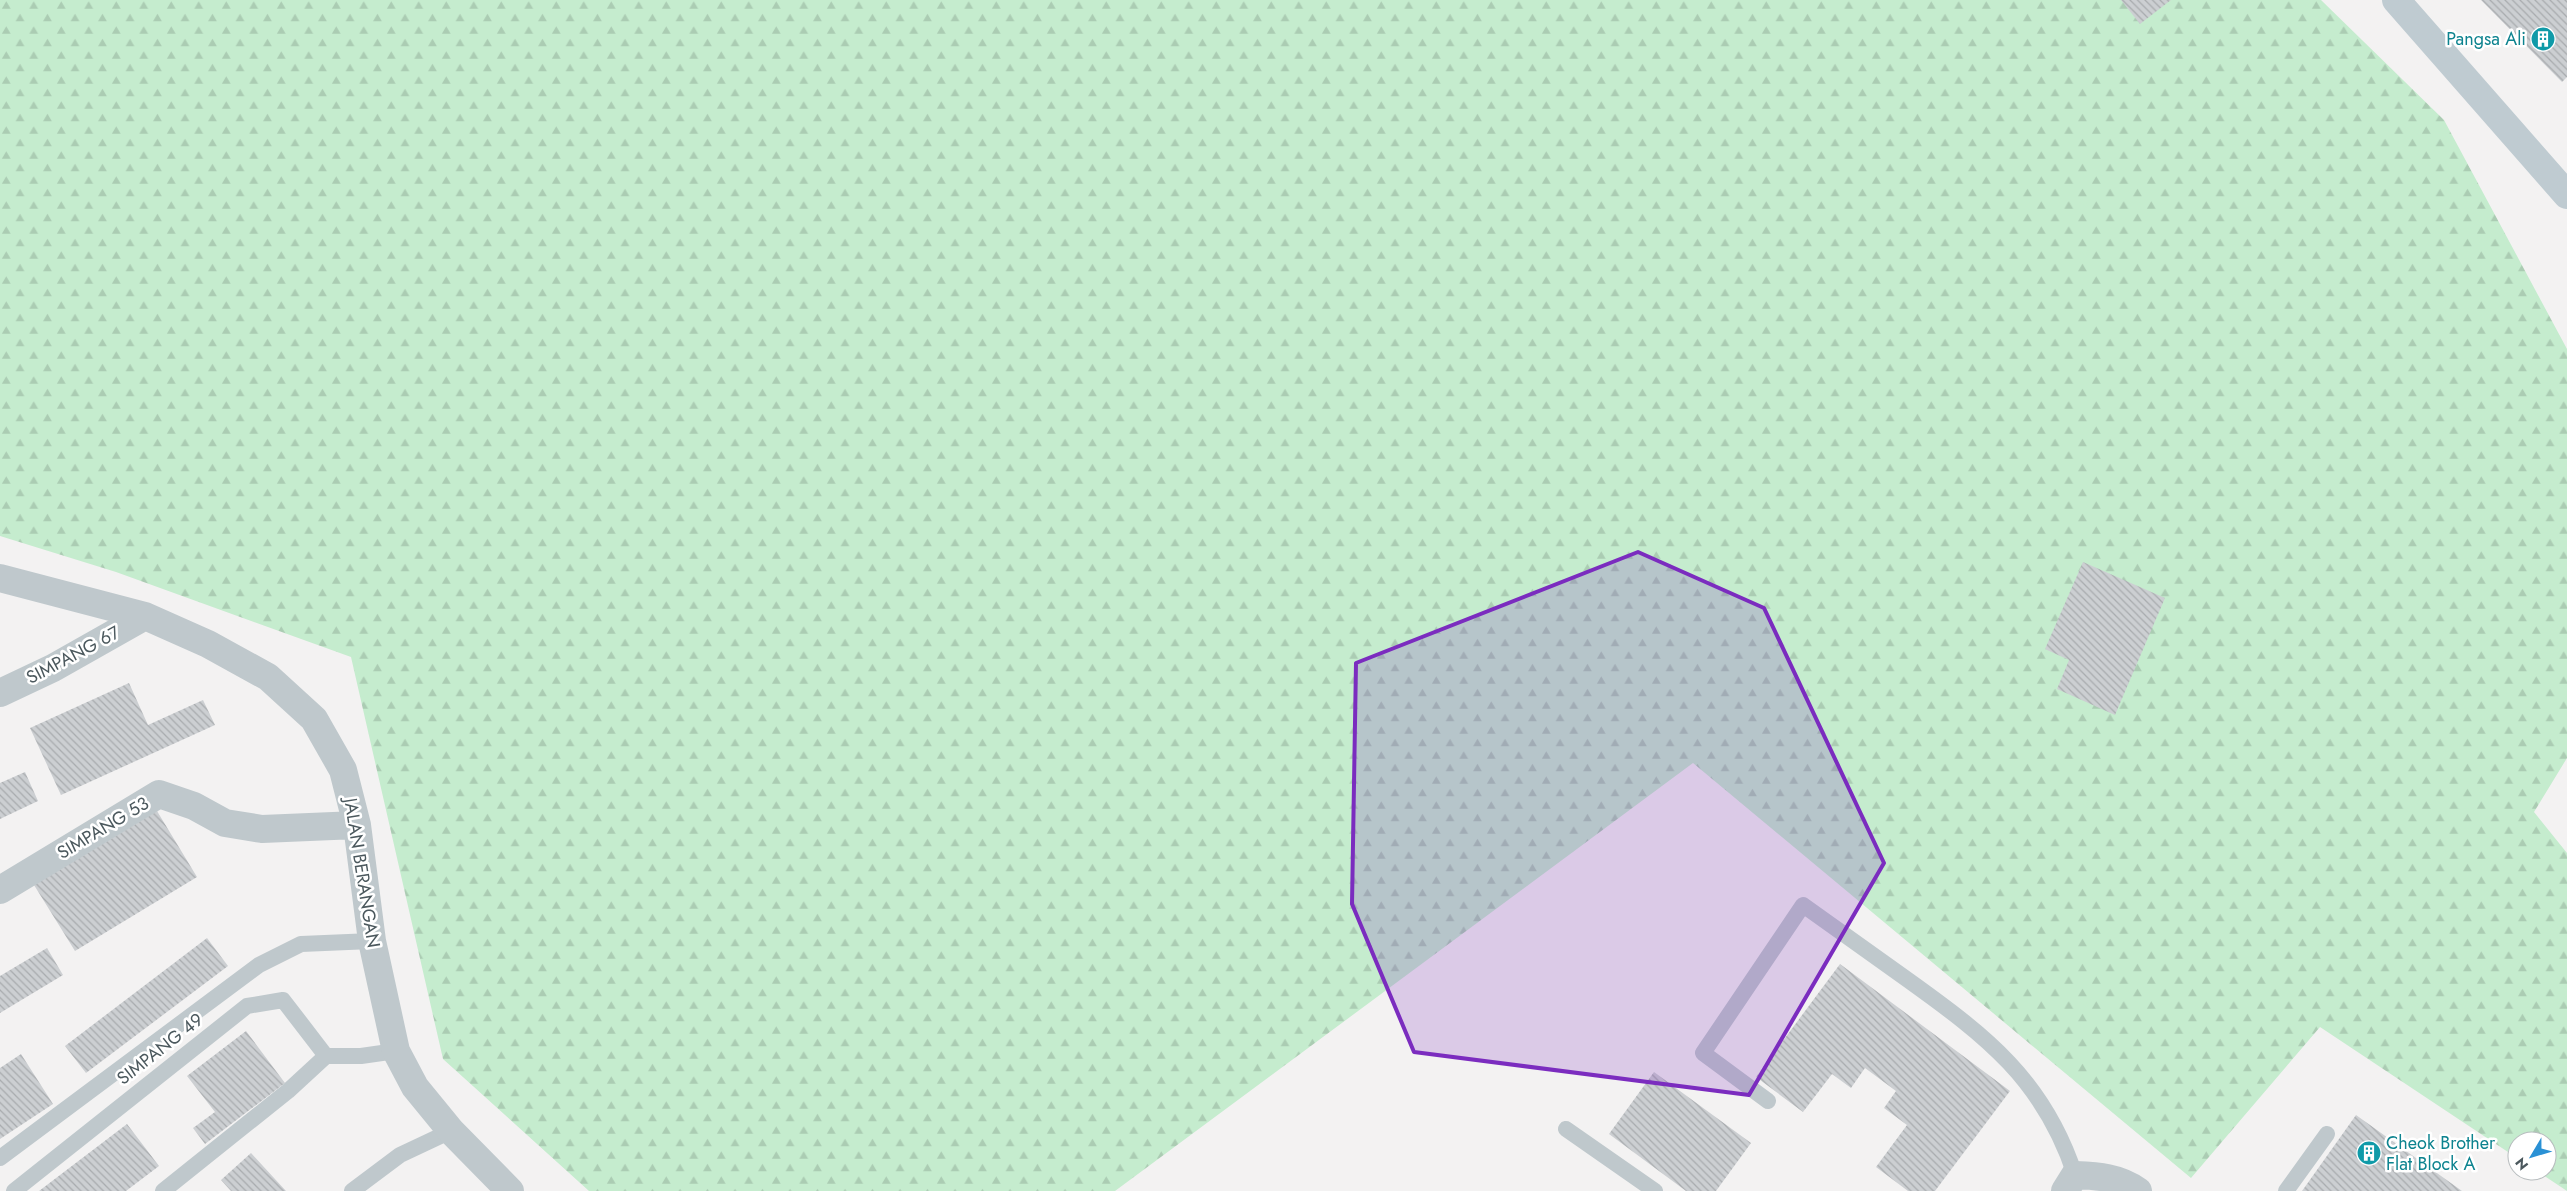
<svg xmlns="http://www.w3.org/2000/svg" width="2567" height="1191" viewBox="0 0 2567 1191" font-family="Jost,sans-serif">
<style>
.forest{fill:url(#forest-firs)}
.building{fill:url(#building-back-hatch)}
.lines{fill:none;stroke-linecap:round;stroke-linejoin:round}
.lane{stroke:#bfc8cc;stroke-width:16}
.street{stroke:#bfc8cc;stroke-width:28}
.secondary{stroke:#bfcbd1;stroke-width:28}
.marked{fill:#7b2cbf;fill-opacity:0.2;stroke:#7b2cbf;stroke-width:4;stroke-linejoin:round}
.labels{text-anchor:middle;dominant-baseline:central;stroke-width:5;stroke-linejoin:round;paint-order:stroke}
.culture-label{font-size:18px;fill:#0d838f;stroke:#fff;text-anchor:end}
.street-label{font-size:18px;fill:#4b585d;stroke:#fff}
</style>
<defs>
<pattern id="forest-firs" width="22" height="20" patternUnits="userSpaceOnUse" patternTransform="scale(1.25)"><rect width="22" height="20" fill="#c5ecce"/><path d="M5 1l3.5 6h-7zM16 11l3.5 6h-7z" fill="#abccb3"/></pattern>
<pattern id="building-back-hatch" width="6" height="6" patternUnits="userSpaceOnUse" patternTransform="scale(1.25)"><rect width="6" height="6" fill="#cccfd2"/><path d="M-1 5l2 2M0 0l6 6M5-1l2 2" fill="none" stroke="#a8abae"/></pattern>
</defs>
<rect width="100%" height="100%" fill="#f3f2f2"/>
<path class="forest" d="M0,0H2321L2444,120L2567,349V758L2534,812L2567,853V1191L2537,1171H2547V1141H2517V1158L2320,1027L2191,1178L1693,763L1115,1191H589L443,1059L351,657L116,572L0,536Z"/>
<path class="building" d="M2121,0H2171L2140,24Z
M2481,0H2567V77L2562,82Z
M2083,562L2165,598L2115,715L2057,689L2069,660L2045,649Z
M129,683L148,725L203,700L215,725L61,795L30,728Z
M25,772L38,801L0,819V783Z
M157,811L197,877L75,951L34,885Z
M207,938L228,966L86,1073L65,1046Z
M47,948L63,975L0,1013V976Z
M1840,964L2010,1091L1935,1191H1908L1876,1167L1907,1125L1884,1108L1896,1091L1865,1068L1851,1088L1832,1074L1803,1112L1756,1077Z
M246,1031L285,1083L205,1144L193,1128L215,1112L187,1076Z
M21,1054L53,1104L0,1139V1068Z
M1654,1072L1751,1143L1716,1191H1686L1609,1134Z
M2356,1115L2462,1191H2302Z
M127,1124L159,1166L126,1191H39Z
M251,1153L286,1191H231L221,1180Z"/>
<g class="lines">
<path class="lane" d="M1768,1101L1703,1053L1803,905C1838,930 1873,955 1908,980C1986,1036 2044,1080 2075,1175
M1566,1129L1655,1191
M0,1158L259,965L301,944L372,941
M14,1191L247,1006L283,1000L326,1056
M163,1191L288,1091L326,1056H361L396,1051
M352,1191L400,1155L451,1131
M2286,1191L2327,1134"/>
<path class="street" d="M0,578L145,616L208,644L268,677L314,719L343,770L357,825L372,941L396,1051L415,1087L451,1131L510,1191
M0,693L53,668L145,616
M0,890L159,794L194,806L225,823L262,829L357,825
M2065,1191L2075,1175C2098,1176 2119,1177 2138,1191"/>
<path class="secondary" d="M2396,0L2567,195"/>
</g>
<path class="marked" d="M1638,552L1764,608L1884,863L1749,1095L1414,1052L1352,904L1356,663Z"/>
<defs>
<symbol id="building-disc" viewBox="-11 -11 22 22"><circle r="9.5" fill="#0f9aa8" stroke="#fff"/><path d="M-4-6H4V6H1V3H-1V6H-4ZM-2.5-4.3h1.7v1.8h-1.7ZM.8-4.3h1.7v1.8H.8ZM-2.5-1h1.7V.8h-1.7ZM.8-1h1.7V.8H.8Z" fill="#fff"/></symbol>
</defs>
<g fill-rule="evenodd">
<use href="#building-disc" x="2529" y="25" width="28" height="28"/>
<use href="#building-disc" x="2355" y="1139" width="28" height="28"/>
</g>
<g class="labels">
<g class="culture-label">
<text x="2526" y="39">Pangsa Ali</text>
<text x="2386" y="1143" text-anchor="start">Cheok Brother<tspan x="2386" dy="21">Flat Block A</tspan></text>
</g>
<g class="street-label">
<text transform="translate(73 655) rotate(-28)">SIMPANG 67</text>
<text transform="translate(103 828) rotate(-31)">SIMPANG 53</text>
<text transform="translate(362 873) rotate(81)">JALAN BERANGAN</text>
<text transform="translate(160 1049) rotate(-38)">SIMPANG 49</text>
</g>
</g>
<g transform="translate(2532 1156) rotate(232)"><circle r="24" fill="#ffffff" stroke="#b7bcbe"/>
<path d="M0-4L9 19L0 12L-9 19Z" fill="#2a91d5"/>
<text y="-8" font-size="14" font-weight="bold" text-anchor="middle" fill="#4b585d">N</text>
</g>
</svg>
